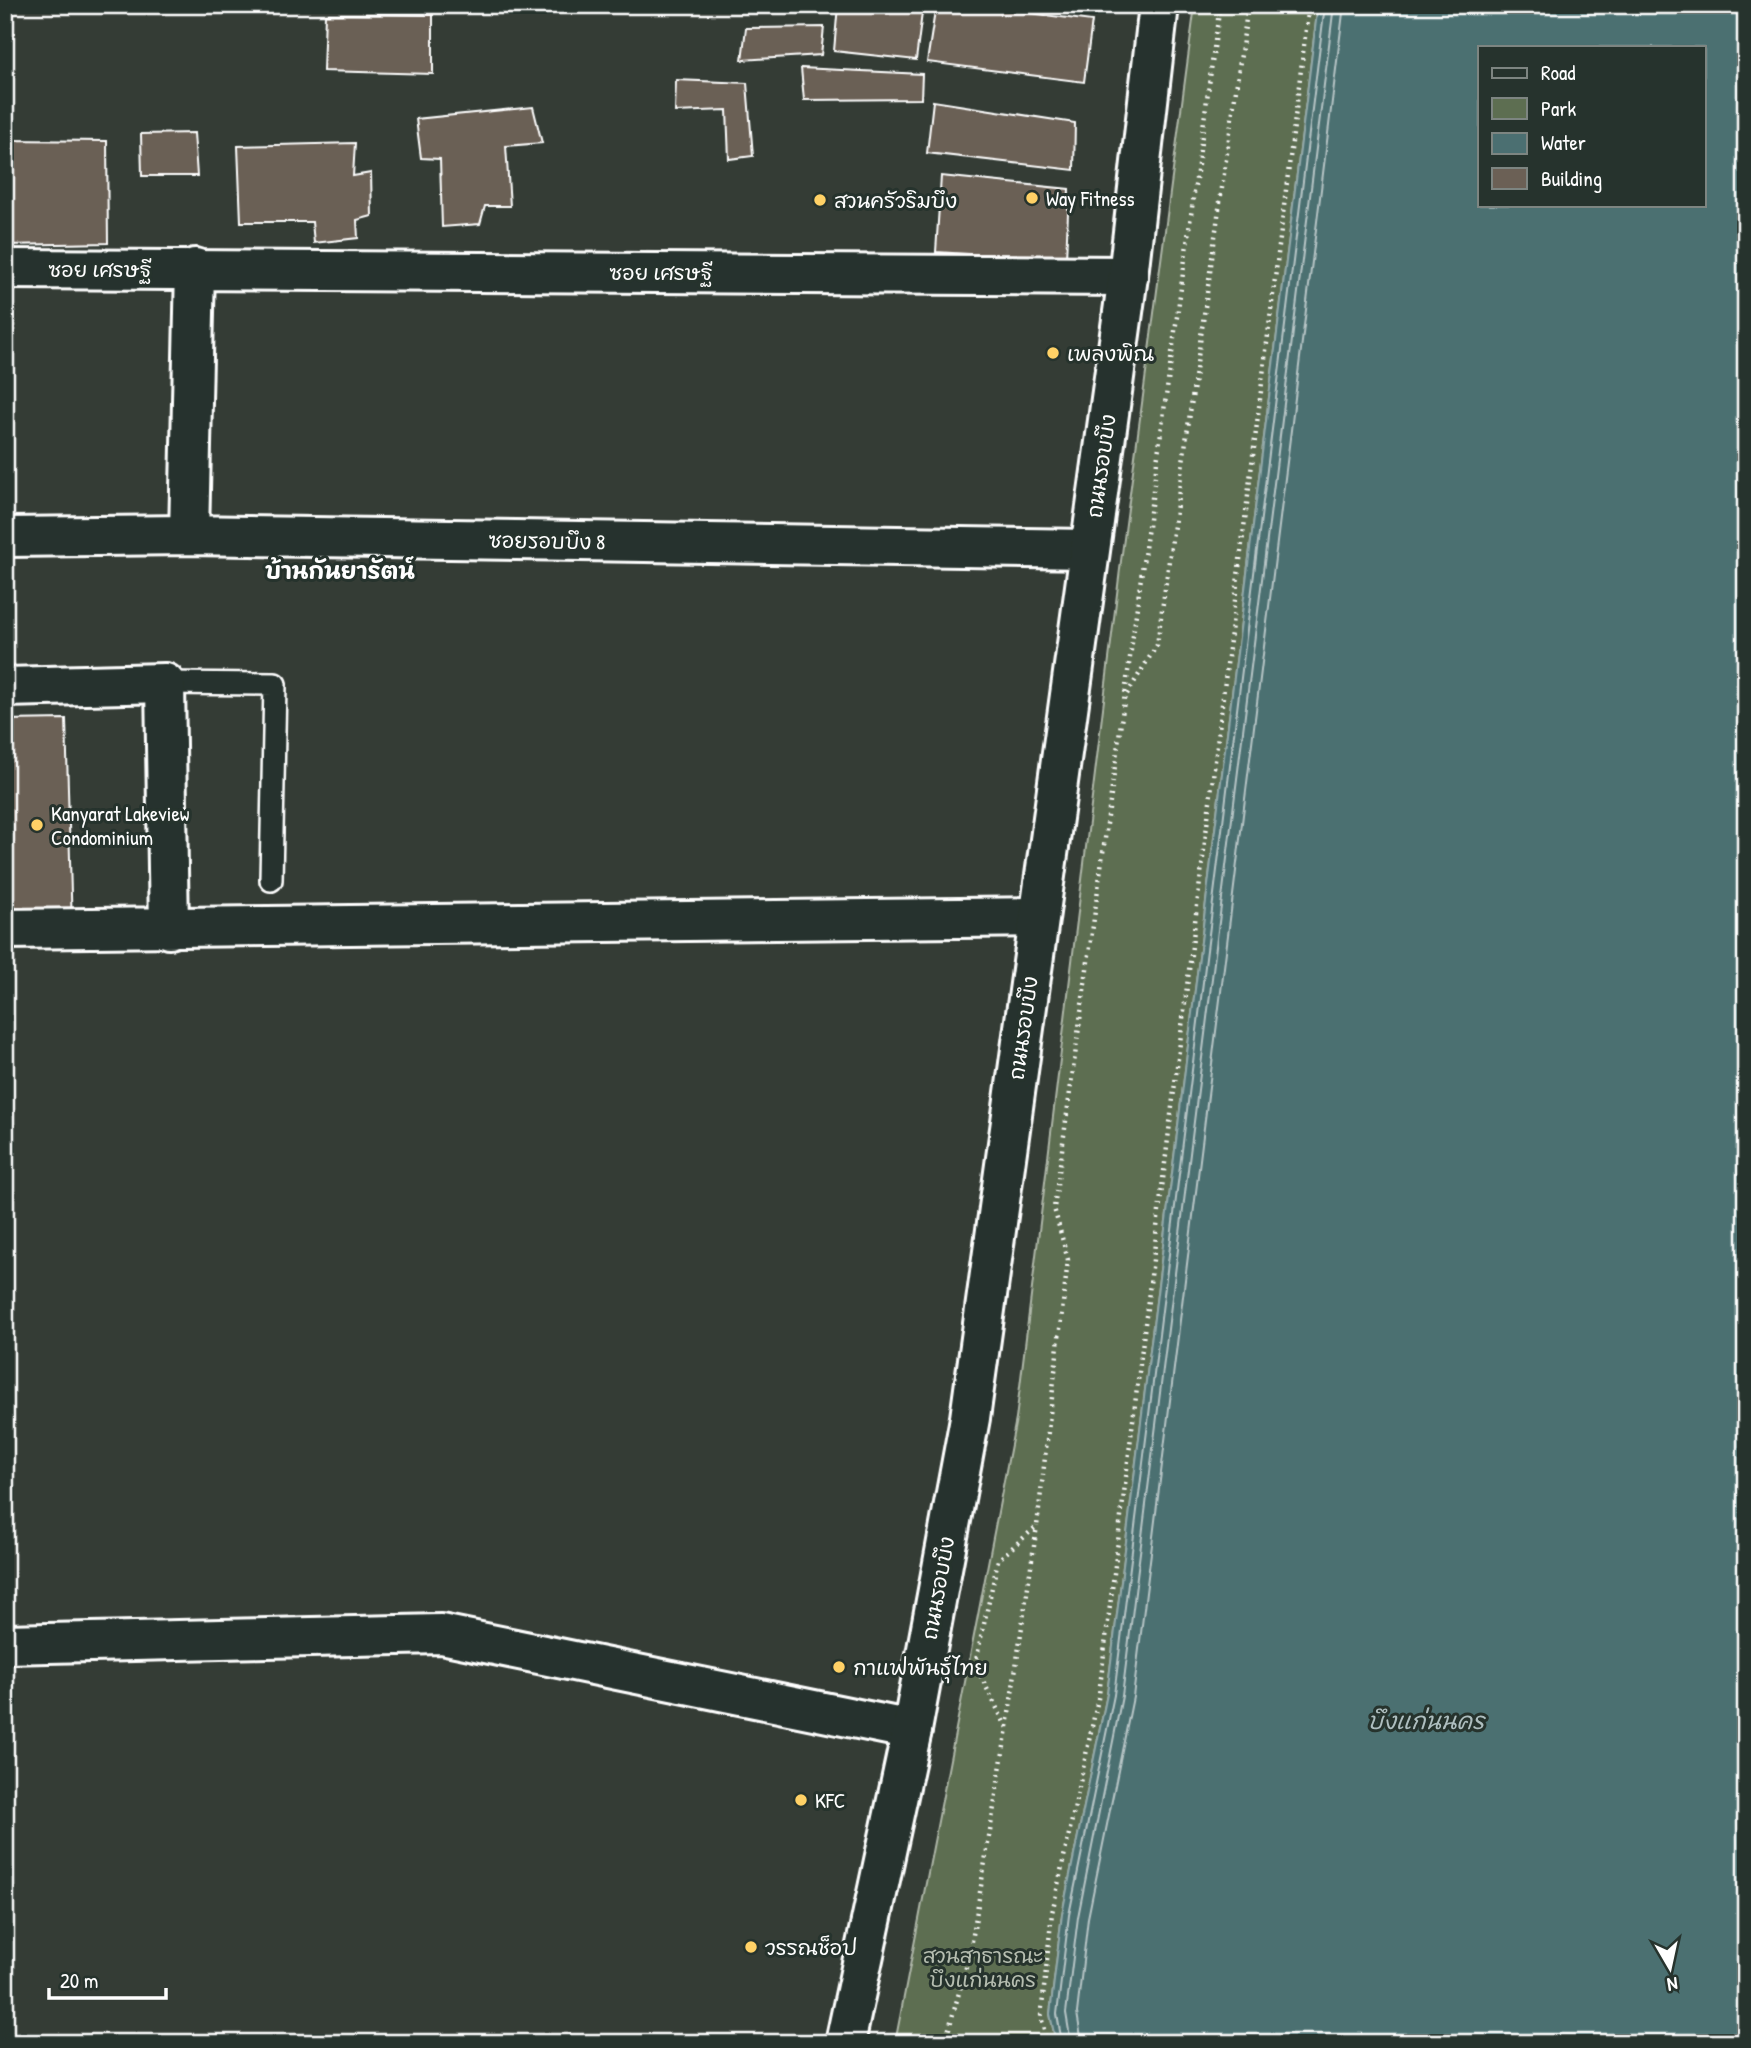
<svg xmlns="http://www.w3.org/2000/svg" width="1751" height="2048" viewBox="0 0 1751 2048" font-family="'Patrick Hand','Playpen Sans Thai',sans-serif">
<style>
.green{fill:#5d6e51;stroke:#aeb6a8;stroke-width:2}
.water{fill:#4b6f71;stroke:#93a9aa;stroke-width:2;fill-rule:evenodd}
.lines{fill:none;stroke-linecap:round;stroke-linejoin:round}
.shore{stroke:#b7c5c6;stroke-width:2}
.building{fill:#6b6055;stroke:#fff;stroke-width:2}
.lane-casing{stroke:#fff;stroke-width:26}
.street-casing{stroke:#fff;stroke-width:44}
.secondary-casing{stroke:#fff;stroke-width:44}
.path{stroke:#fff;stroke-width:4.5;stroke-dasharray:2 5;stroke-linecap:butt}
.lane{stroke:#26332d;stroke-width:21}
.street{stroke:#26332d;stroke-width:38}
.secondary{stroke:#26332d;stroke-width:38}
.poi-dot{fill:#ffd166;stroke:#26332d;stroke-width:2.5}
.labels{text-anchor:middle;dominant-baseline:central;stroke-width:6;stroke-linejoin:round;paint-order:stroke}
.poi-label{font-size:21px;fill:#fff;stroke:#26332d;text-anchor:start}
.street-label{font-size:21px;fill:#fff;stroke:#26332d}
.park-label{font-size:21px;fill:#b6beb1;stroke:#26332d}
.neighbourhood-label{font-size:23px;font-weight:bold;fill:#fff;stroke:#26332d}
.water-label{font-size:23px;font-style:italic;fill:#aebebf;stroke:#26332d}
</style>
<rect width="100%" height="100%" fill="#343c35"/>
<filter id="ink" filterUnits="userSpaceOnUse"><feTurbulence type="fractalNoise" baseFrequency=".0143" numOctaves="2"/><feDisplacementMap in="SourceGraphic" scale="14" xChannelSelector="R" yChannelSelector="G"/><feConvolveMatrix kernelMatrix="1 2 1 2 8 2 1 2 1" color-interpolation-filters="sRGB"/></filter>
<g filter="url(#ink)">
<path class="green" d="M1195,5H1318L1107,1694L1062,1914L1050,2014L1056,2043H895L1016,1419L1121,561Z"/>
<path class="water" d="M1318,5H1746V2043H1056L1050,2014L1062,1914L1107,1694ZM1480,47H1704V205H1480Z"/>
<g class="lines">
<path class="shore" d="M1062,2043L1057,2014L1069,1915L1114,1695L1325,5
M1071,2043L1066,2013L1078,1917L1122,1696L1334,5
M1082,2043L1077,2013L1088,1918L1133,1697L1344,5"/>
</g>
<path class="building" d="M838,5H923L916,60L834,51Z
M936,5H966L1092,21L1084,82L927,62Z
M325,14L433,15V74L323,71Z
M824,27L821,55L742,60L746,28Z
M801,68L922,74L921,99L804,100Z
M676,80L747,83L753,156L729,159L727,110L675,112Z
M933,101L1075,123L1074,170L927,153Z
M533,107L542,143L506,146L510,206H485L480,224L442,227L440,159L421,158L416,119Z
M194,133L197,176H142L141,134Z
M5,140L107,141L108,243L5,245Z
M355,143L353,176L371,173L372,216L357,220L358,238L314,243L312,222H241L238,146Z
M941,176L1069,189L1066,260L936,252Z
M66,719L72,929H5V720Z"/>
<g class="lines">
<defs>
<path id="lane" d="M165,683L275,684L271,880"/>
<path id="street" d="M5,269L1128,276
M189,535L195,268
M5,537L189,535L1089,549
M5,687L165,683L169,929
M5,929L1039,917
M5,1644L441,1634L912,1730"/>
<path id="secondary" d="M845,2043L912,1730L970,1418L1128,276L1159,5"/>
</defs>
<use href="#lane" class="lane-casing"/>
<use href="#street" class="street-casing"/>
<use href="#secondary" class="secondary-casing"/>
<path class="path" d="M1127,694L1157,645L1248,5
M1007,1727L1037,1526
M945,2043L970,1953L1007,1728L975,1665L998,1560L1037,1526L1068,1260L1054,1208L1220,5
M1047,2043L1041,2016L1052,1913L1099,1694L1309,5"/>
<use href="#lane" class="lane"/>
<use href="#street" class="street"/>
<use href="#secondary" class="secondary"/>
</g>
</g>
<g class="poi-dot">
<circle cx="1032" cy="198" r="7"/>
<circle cx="820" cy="200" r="7"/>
<circle cx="1053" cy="353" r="7"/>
<circle cx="37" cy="825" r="7"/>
<circle cx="839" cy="1667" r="7"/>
<circle cx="801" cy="1800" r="7"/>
<circle cx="751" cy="1947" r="7"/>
</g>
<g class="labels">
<g class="poi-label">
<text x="1046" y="198">Way Fitness</text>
<text x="834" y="200">สวนครัวริมบึง</text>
<text x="1067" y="353">เพลงพิณ</text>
<text x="51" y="813">Kanyarat Lakeview<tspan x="51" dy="24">Condominium</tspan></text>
<text x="853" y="1667">กาแฟพันธุ์ไทย</text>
<text x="815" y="1800">KFC</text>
<text x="765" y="1947">วรรณช็อป</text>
</g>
<g class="street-label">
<text x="100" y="269">ซอย เศรษฐี</text>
<text x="661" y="272">ซอย เศรษฐี</text>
<text transform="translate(1101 466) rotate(-82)">ถนนรอบบึง</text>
<text transform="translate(547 541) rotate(1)">ซอยรอบบึง 8</text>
<text transform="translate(1023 1028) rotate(-82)">ถนนรอบบึง</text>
<text transform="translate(938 1588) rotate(-80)">ถนนรอบบึง</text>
</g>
<g class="park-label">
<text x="983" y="1955">สวนสาธารณะ<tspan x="983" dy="24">บึงแก่นนคร</tspan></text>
</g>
<g class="neighbourhood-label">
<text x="340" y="570">บ้านกันยารัตน์</text>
</g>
<g class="water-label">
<text x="1426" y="1720">บึงแก่นนคร</text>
</g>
</g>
<rect width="1751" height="2048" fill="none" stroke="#26332d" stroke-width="28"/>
<rect x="14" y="14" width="1723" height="2020" fill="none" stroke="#fff" stroke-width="2.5" filter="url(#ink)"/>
<rect x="1478" y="46" width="228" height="161" fill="#26332d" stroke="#7d8581" stroke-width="2"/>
<rect x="1492" y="68" width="35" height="10" fill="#26332d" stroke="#7d8581" stroke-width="2"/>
<text x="1541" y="80" font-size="21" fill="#ffffff">Road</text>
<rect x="1492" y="98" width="35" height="21" fill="#5d6e51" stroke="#7d8581" stroke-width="2"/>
<text x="1541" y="116" font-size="21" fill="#ffffff">Park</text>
<rect x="1492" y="133" width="35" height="21" fill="#4b6f71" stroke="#7d8581" stroke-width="2"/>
<text x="1541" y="150" font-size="21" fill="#ffffff">Water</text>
<rect x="1492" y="168" width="35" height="21" fill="#6b6055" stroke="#7d8581" stroke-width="2"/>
<text x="1541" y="186" font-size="21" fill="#ffffff">Building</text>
<g transform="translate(1670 1968) rotate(171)" stroke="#26332d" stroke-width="5" paint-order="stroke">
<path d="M0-5L12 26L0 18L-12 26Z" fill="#ffffff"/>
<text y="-10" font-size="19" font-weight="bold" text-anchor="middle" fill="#ffffff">N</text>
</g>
<path d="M49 1988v10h117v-10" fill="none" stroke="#ffffff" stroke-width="3.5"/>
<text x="60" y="1988" font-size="21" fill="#ffffff" stroke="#26332d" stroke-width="5" paint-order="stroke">20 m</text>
</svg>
